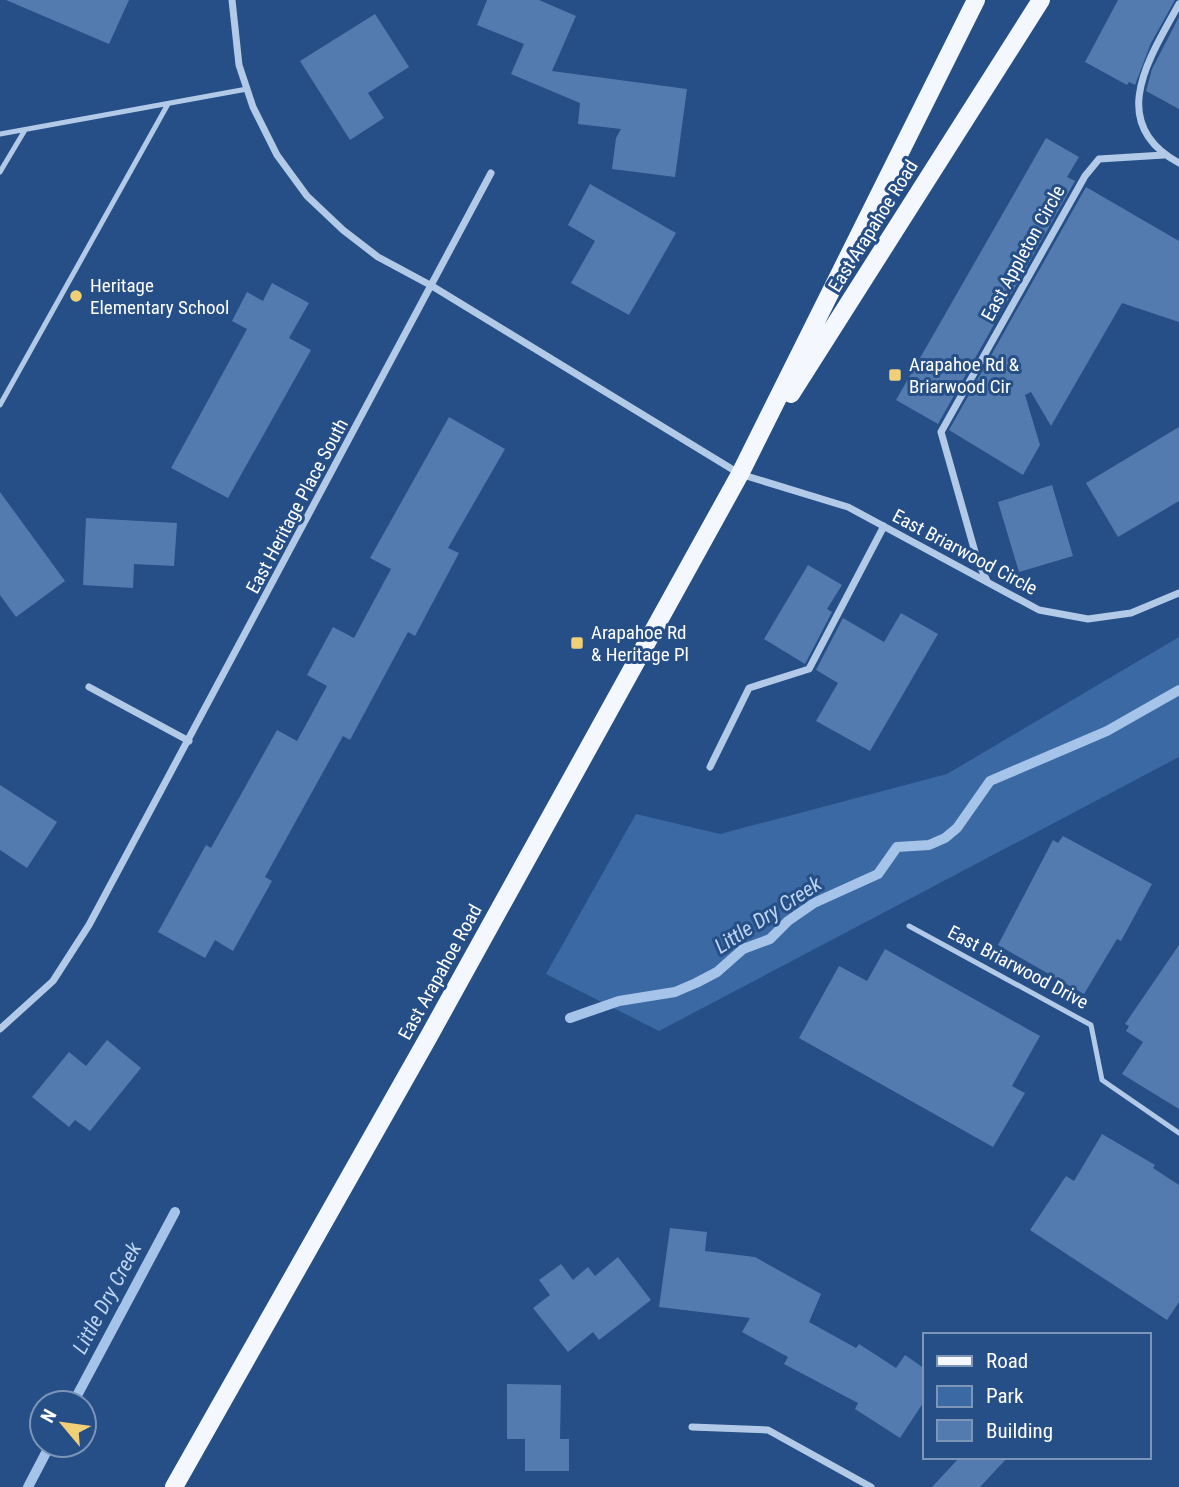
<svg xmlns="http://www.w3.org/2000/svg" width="1179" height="1487" viewBox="0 0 1179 1487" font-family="'Roboto Condensed',sans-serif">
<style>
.green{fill:#3b69a3}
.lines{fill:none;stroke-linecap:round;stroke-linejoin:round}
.stream{stroke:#a6c4e9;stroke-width:10}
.building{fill:#537bb0}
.service{stroke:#b2cae8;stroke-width:5}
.minor{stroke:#b2cae8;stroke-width:7}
.primary{stroke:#f4f8fe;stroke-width:18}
.poi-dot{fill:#f1cf77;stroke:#264f87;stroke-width:2.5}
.labels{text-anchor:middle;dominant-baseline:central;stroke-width:6;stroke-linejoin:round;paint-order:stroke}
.street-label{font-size:19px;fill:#fff;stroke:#264f87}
.poi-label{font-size:19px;fill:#fff;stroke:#264f87;text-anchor:start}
.water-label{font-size:21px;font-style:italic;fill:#bdd4f0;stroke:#264f87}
</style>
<rect width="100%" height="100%" fill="#264f87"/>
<path class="green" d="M1179,637V757L659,1031L546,974L636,814L720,834L947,774Z"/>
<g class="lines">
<path class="stream" d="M570,1018L619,1001L675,992L696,983L717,972L743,949L770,939L788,921L814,903L878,874L897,847L929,845L945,838L957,828L990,781L1107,731L1179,690
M73,1403L175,1212
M28,1487L50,1445"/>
</g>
<path class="building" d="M6,0H129L109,44Z
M487,0H539L576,16L552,71L687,89L675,177L612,169L616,138L621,129L578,124L580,103L511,74L524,44L477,25Z
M1118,0H1175L1151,43L1135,85L1129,82L1127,85L1085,62Z
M375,14L409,67L368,93L384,118L350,140L300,61Z
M1179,17V109L1146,91L1152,69Z
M1046,138L1079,157L1067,177L1075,181L938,424L896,400Z
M590,184L676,233L629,315L571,283L595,241L568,225Z
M1086,187L1179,241V322L1122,303L1051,426L1031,392L1025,395L1040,445L1023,475L949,430Z
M272,283L309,303L289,338L311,350L228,498L171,468L247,329L232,321L247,292L263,301Z
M449,417L505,449L448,548L459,553L415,636L408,632L350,740L343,736L265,877L272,881L233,951L215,940L205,958L158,932L206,845L211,848L277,730L297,741L327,686L307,675L333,627L354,638L391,569L370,558Z
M1179,427V501L1118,537L1086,483Z
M1052,485L1073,556L1019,572L998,502Z
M0,492L65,581L16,617L0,595Z
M86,518L177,523L174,566L134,564L133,588L83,585Z
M808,565L842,585L827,609L832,612L805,664L764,639Z
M901,613L938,634L870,751L816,721L838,683L816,670L843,618L884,642Z
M0,785L57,822L27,868L0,850Z
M1063,836L1152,884L1121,941L1117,939L1084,994L998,945L1053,840L1058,843Z
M1179,945V1109L1122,1074L1143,1042L1126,1031L1129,1026L1125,1024Z
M885,949L1040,1036L1012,1086L1025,1093L993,1147L799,1038L839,966L867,981Z
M107,1040L141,1068L90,1131L75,1120L69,1127L32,1097L69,1052L86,1066Z
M1102,1134L1155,1165L1153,1168L1179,1185V1302L1167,1320L1030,1230L1066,1176L1074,1181Z
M670,1228L707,1232L705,1251L755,1257L821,1294L809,1322L856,1348L859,1344L896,1368L905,1355L925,1369V1400L900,1438L855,1409L858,1403L784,1364L788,1357L742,1332L750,1318L659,1307Z
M618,1257L651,1300L599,1340L593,1332L568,1352L533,1308L550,1295L539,1280L561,1264L573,1280L588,1267L595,1276Z
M507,1384L561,1385L560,1439H569V1471H525V1439H507Z
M960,1457H1008L980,1487H932Z"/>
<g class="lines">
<path class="service" d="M0,134L247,89
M0,172L25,130
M0,405L168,104
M909,926L1091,1025L1102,1080L1179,1133"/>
<path class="minor" d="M232,0L239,65L253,107L277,155L307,196L343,230L378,257L432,286L740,474L848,507L1039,610L1088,619L1131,613L1179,593
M1179,4C1150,57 1105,123 1179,163
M987,581L977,559L941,432L1085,176L1099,159L1164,155
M89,687L189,741
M710,767L749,688L809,669L884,526
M0,1029L53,981L89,925L491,173
M692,1427L768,1430L871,1487"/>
<path class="primary" d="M791,394L1041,0
M174,1487L428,1038L740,474L976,0"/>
</g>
<g class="poi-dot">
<circle cx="76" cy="296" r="7"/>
<rect x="888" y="368" width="14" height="14" rx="3.5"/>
<rect x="570" y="636" width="14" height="14" rx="3.5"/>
</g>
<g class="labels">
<g class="street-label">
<text transform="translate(873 226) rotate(-58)">East Arapahoe Road</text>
<text transform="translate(1023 253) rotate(-61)">East Appleton Circle</text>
<text transform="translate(297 506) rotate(-62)">East Heritage Place South</text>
<text transform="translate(965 552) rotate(28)">East Briarwood Circle</text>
<text transform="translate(1018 967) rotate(28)">East Briarwood Drive</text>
<text transform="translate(440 972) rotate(-61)">East Arapahoe Road</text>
</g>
<g class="poi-label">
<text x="90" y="285">Heritage<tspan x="90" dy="22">Elementary School</tspan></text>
<text x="909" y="364">Arapahoe Rd &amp;<tspan x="909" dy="22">Briarwood Cir</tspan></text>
<text x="591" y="632">Arapahoe Rd<tspan x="591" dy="22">&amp; Heritage Pl</tspan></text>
</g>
<g class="water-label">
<text transform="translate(768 915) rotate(-33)">Little Dry Creek</text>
<text transform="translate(107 1298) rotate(-62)">Little Dry Creek</text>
</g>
</g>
<rect x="923" y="1333" width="228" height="126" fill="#264f87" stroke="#7d95b7" stroke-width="2"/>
<rect x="937" y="1356" width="35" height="10" fill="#f4f8fe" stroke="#7d95b7" stroke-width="2"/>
<text x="986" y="1368" font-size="21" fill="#ffffff">Road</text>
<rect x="937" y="1386" width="35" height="21" fill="#3b69a3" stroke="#7d95b7" stroke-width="2"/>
<text x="986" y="1403" font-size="21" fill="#ffffff">Park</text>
<rect x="937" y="1420" width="35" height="21" fill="#537bb0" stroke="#7d95b7" stroke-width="2"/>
<text x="986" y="1438" font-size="21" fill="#ffffff">Building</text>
<g transform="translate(63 1424) rotate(299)"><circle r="33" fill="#264f87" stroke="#7d95b7" stroke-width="2"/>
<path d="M0-5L12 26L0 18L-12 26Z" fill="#f1cf77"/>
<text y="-10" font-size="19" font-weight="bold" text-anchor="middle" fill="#ffffff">N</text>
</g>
</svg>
